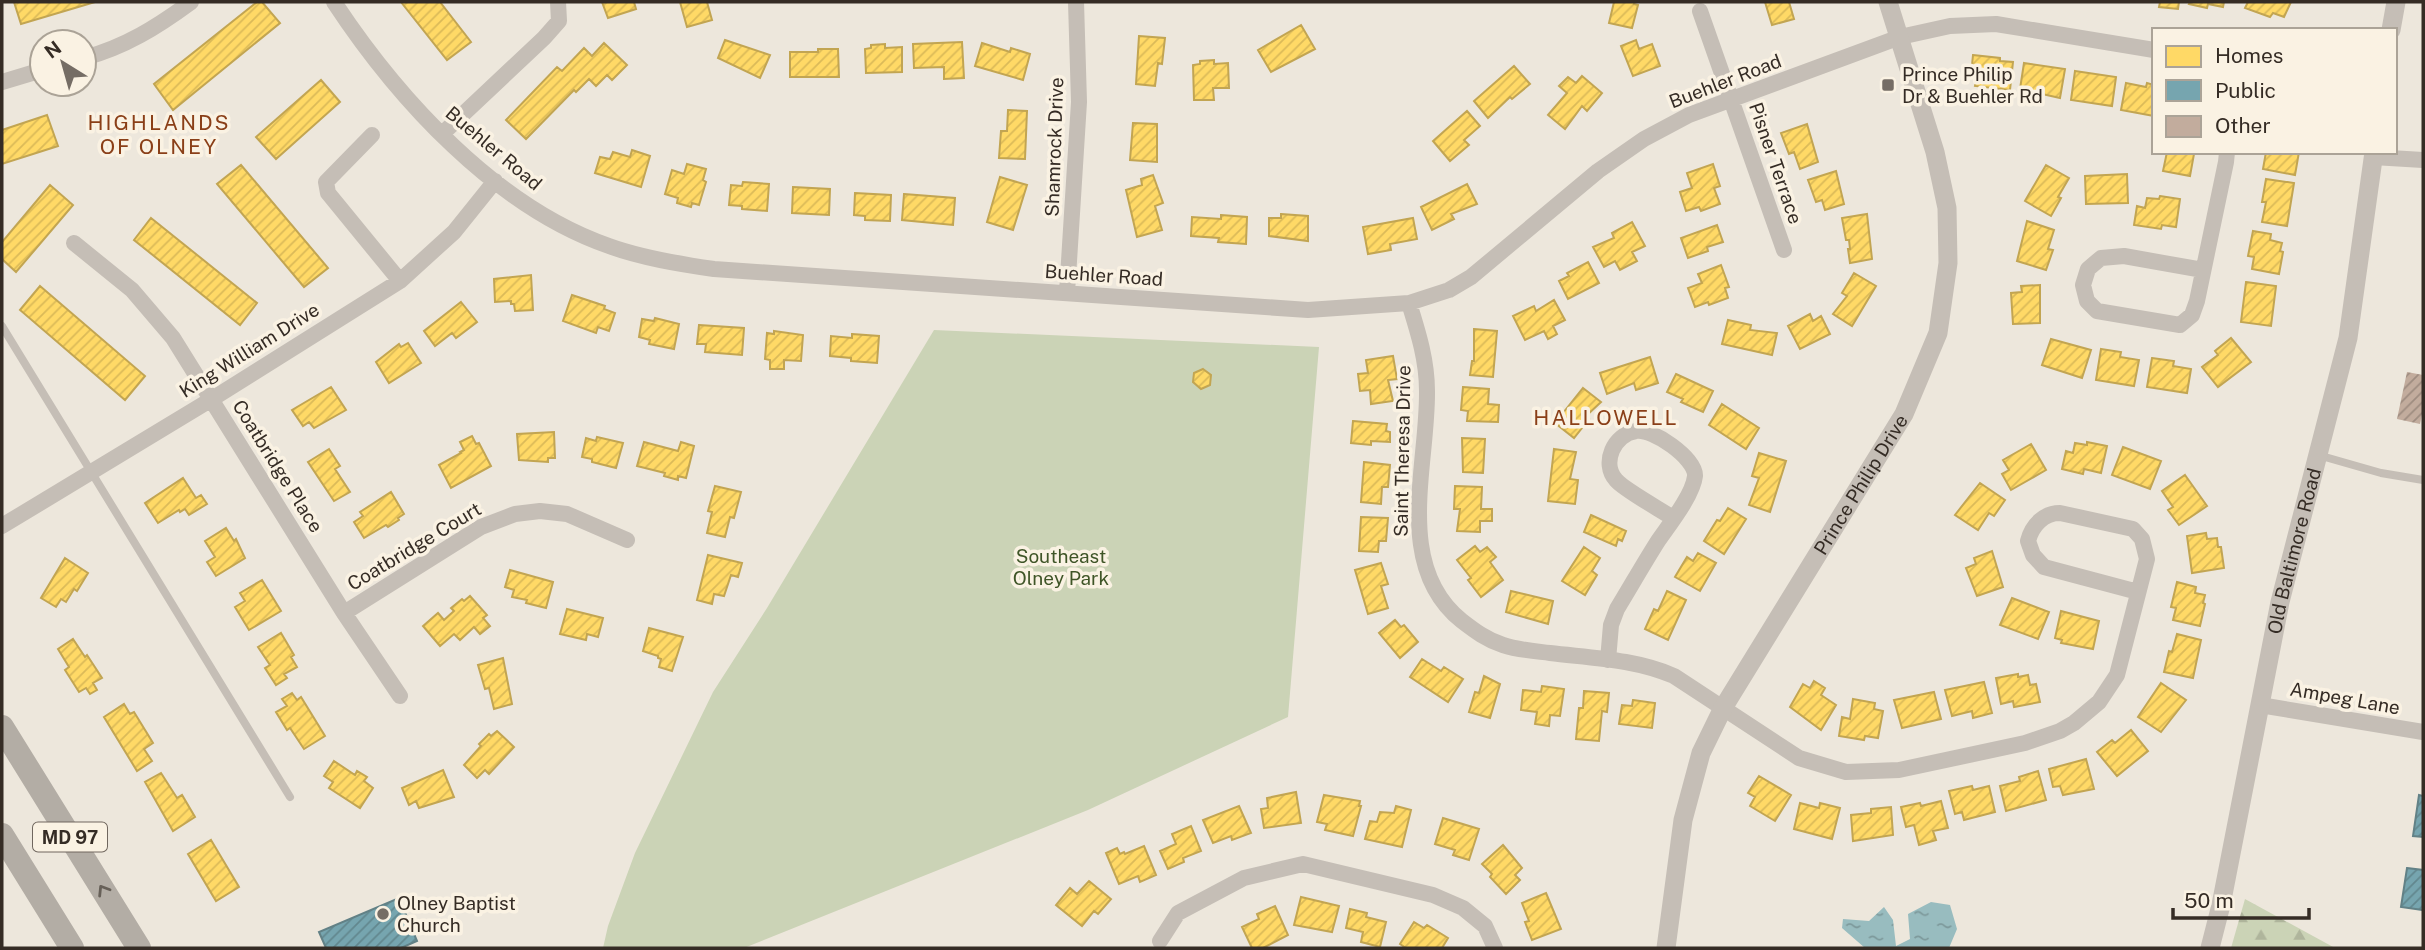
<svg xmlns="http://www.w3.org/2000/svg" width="2425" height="950" viewBox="0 0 2425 950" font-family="'Public Sans',sans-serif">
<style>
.forest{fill:url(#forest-firs)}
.green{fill:#cbd3b6}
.water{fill:url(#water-ripples)}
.homes{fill:url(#homes-hatch);stroke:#c2a552;stroke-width:2}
.public{fill:url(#public-hatch);stroke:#628186;stroke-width:2}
.building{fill:url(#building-hatch)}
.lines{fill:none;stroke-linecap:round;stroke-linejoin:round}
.service{stroke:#c5beb6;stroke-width:8}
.minor{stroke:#c5beb6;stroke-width:16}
.tertiary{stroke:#c5beb6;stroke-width:19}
.primary{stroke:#b3ada5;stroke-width:24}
.oneway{stroke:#676058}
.poi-dot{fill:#756d65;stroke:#faf2e3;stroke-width:2.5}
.labels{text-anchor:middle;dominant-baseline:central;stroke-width:7;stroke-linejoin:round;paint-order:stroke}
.shield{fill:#faf2e3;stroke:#70675e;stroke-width:2}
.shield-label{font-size:18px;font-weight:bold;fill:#352c25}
.poi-label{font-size:19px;fill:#352c25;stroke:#faf2e3;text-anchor:start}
.street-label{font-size:19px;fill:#352c25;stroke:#faf2e3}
.park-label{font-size:19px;fill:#3f5527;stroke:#faf2e3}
.neighbourhood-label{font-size:21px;letter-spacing:2px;fill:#8a3f18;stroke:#faf2e3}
</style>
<defs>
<pattern id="forest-firs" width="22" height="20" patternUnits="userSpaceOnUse" patternTransform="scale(1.75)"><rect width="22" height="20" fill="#cbd3b6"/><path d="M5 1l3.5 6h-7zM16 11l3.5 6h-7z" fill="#afb59c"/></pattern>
<pattern id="water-ripples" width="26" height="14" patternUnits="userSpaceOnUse" patternTransform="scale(1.75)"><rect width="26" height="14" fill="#98bcbf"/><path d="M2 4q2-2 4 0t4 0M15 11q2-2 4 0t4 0" fill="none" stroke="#7d999b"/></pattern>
<pattern id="homes-hatch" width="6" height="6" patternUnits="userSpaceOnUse" patternTransform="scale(1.75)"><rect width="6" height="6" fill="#ffd966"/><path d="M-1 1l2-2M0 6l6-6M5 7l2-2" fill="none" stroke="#dbba58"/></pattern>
<pattern id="public-hatch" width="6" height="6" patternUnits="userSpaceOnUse" patternTransform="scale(1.75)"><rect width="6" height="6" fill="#76a5af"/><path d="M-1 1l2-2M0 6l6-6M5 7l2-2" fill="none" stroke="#62878e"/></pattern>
<pattern id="building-hatch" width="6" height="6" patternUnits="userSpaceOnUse" patternTransform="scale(1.75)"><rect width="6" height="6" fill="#c2ac9d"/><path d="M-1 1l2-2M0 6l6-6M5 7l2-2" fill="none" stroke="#9e8c80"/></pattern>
</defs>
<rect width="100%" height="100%" fill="#ede7dc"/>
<path class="forest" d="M2245,899L2335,948H2231Z"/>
<path class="green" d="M934,330L1319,347L1288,717L1088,810L744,948H603L608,926L635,853L713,692L767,608Z"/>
<path class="water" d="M1931,902L1950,905L1957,929L1949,948H1865L1842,928L1843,919L1869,921L1884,907L1893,920L1896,946L1910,939L1908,914Z"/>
<path class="homes" d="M14,2H95L21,24Z
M257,2H262L280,23L173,110L154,84Z
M401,2H440L471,42L447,60Z
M602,2H634L636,9L608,18Z
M680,2H707L712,20L687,27Z
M1614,2H1635L1634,4L1638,5L1632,28L1609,23Z
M1765,2H1789L1794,19L1772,25Z
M2157,2H2179L2178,9L2159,7L2160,2Z
M2190,2H2224L2223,7L2208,4L2207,8L2189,4Z
M2248,2H2291L2284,17L2273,13L2270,17L2245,8Z
M1301,25L1315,49L1271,72L1258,50Z
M1139,36L1165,38L1162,64L1158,63L1155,86L1136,84Z
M725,40L770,55L760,78L718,58Z
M1636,40L1639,49L1652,44L1660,66L1633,76L1621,46Z
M962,42L964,78L944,79V67L914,68L913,44Z
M604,43L627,65L612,80L607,75L596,86L589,79L576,92L574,90L526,139L506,120L557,67L562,71L584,48L592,56Z
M982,43L1010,52L1011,48L1030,54L1023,80L975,66Z
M885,44V48L902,47V72L866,73L865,49L871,48V45Z
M818,49H838L839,77H790V52H818Z
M1973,55L2000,58V61L2013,62L2010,90L1975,86L1977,76L1971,75Z
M1214,60V64L1228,63L1229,88H1213L1214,100H1194L1193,65L1200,64V61Z
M2024,63L2065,69L2060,98L2020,89Z
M1514,66L1530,84L1512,99L1510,97L1488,118L1474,101Z
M2075,71L2116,77L2112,106L2071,100Z
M1582,76L1602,93L1587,111L1582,106L1565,129L1548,115L1567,93L1559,86L1568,77L1576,83Z
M321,80L340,102L276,159L256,137Z
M2126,83L2146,87L2147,83L2154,85V116L2121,110Z
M1008,110L1027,111L1025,159L999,158L1001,131H1007Z
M1467,111L1480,126L1464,140L1469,145L1450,161L1433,141Z
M47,115L58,146L2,164V130Z
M1133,123L1157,124V162L1130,160Z
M1807,124L1818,162L1800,169L1794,152L1789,154L1781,133Z
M632,150L650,156L641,187L595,173L600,157L610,159L613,152L630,157Z
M2167,152L2194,154L2190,176L2163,171Z
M2266,152H2299L2295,175L2263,169Z
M687,164L706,169L703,180L706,182L699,205L692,203L691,207L677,203L678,198L665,194L672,170L684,174Z
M1713,164L1720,186L1714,188L1720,204L1701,211L1699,207L1686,211L1680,192L1692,188L1687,173Z
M241,165L328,268L304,287L217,184Z
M2046,165L2069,178L2058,197L2061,198L2051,216L2025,201Z
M1836,171L1844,204L1825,210L1822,200L1816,202L1808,180Z
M2127,174L2128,203L2086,204L2085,176Z
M1153,175L1163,203L1155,206L1162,230L1137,237L1126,190L1142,185L1141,179Z
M1000,177L1027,185L1013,230L987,222Z
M2266,179L2294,183L2287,226L2262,222L2266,202H2262Z
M743,182L769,184L767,211L742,209V206L729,205L731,185L742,186Z
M1467,184L1477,204L1451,214L1454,219L1432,230L1421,207Z
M50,185L73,205L16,272L2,259V242Z
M793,187L830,189L829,215L792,213Z
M855,193L891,195L890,221L865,220V216L854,215Z
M904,194L955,198L953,225L902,220Z
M2160,196L2180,199L2176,227L2162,225L2161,229L2134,225L2137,206L2145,208L2147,198L2159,199Z
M1281,214L1308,216V241L1269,236V218H1281Z
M1867,214L1872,259L1850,263L1848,249H1850L1849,240H1846L1842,218Z
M1221,215L1247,217L1246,244L1218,242L1219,238L1191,236L1192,217L1221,219Z
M151,218L257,303L240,325L134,240Z
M1413,218L1417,239L1390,244L1391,250L1368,254L1363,227Z
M2027,221L2054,230L2048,249L2053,250L2046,270L2017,261Z
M1632,222L1645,246L1632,252L1637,261L1620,270L1615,261L1604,267L1593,247L1614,238L1612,233Z
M1717,225L1723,242L1707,247L1708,251L1688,258L1681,238Z
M2253,231L2271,234L2270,240L2282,243L2280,251L2283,252L2279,274L2252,269L2254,257L2248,256Z
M1588,262L1599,283L1568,299L1559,281L1569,276L1567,273Z
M1721,265L1729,287L1725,288L1728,298L1709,305L1708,302L1695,307L1688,288L1702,283L1698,274Z
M1854,273L1876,286L1852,326L1833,314L1847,296L1842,293Z
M531,275L533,310L515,311L514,304H511V301L495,302L494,279Z
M2246,282L2276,286L2271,326L2241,322Z
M2040,285V323L2013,324L2011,293L2022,292L2021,286Z
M40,286L145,376L125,400L20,310Z
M572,295L605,306L604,309L615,313L609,331L598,327L596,333L563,321Z
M1554,300L1565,320L1553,326L1557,334L1548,339L1544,331L1525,340L1513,316L1534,306L1536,311Z
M461,302L477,322L456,338L452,333L435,346L424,331Z
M1810,314L1813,321L1821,316L1830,334L1800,349L1788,326Z
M655,318L679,324L674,349L649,344L650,340L639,337L642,319L654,321Z
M1728,320L1751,325L1750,330L1777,333L1772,355L1722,344Z
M699,325L744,328L742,355L705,352L706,344H697Z
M1474,329L1497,331L1493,377L1470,375L1472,361H1474Z
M774,331L803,335L801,361L784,360V369H770V360L765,359L767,333L774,334Z
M852,334L879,336L877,363L851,361V358L830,356L831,336L852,338Z
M2231,338L2251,362L2218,387L2202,367L2218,355L2215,351Z
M2051,339L2091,350L2082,378L2042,365Z
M408,343L421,363L389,383L376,362L399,344L401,347Z
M2101,349L2121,352L2120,357L2139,360L2134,386L2096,380Z
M1393,356L1397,379L1388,380L1393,401L1371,404L1370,390L1360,391L1358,374L1368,373L1366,360Z
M1650,357L1658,383L1636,390L1634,383L1607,394L1600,373Z
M2152,358L2174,361L2173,366L2191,369L2187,393L2147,387Z
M1203,369L1211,375L1210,385L1201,389L1193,382L1194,373Z
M1676,374L1713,391L1703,412L1681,402L1683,399L1667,392Z
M331,387L346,410L314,428L309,422L303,426L292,410Z
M1463,387L1489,389L1488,404L1499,405L1498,422L1467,421L1468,411L1461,410Z
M1583,388L1601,402L1586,416L1589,419L1574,438L1555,423Z
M1722,404L1759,428L1746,449L1709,425Z
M1353,421L1387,424L1386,431L1390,432V442L1371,441V445L1351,443Z
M554,432L555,458H548V462L519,460L517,434Z
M472,436L476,444L479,443L491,466L451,488L439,465L461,453L460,452L464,450L460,442Z
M597,437L623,443L616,468L592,462V459L582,457L586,438L596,441Z
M1462,438L1485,439L1483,473L1463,472Z
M644,442L678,451L681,442L694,446L686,478L678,476V480L664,476L665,473L637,466Z
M2087,442L2107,446L2101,473L2084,469L2083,474L2062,469L2066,451L2073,453L2075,443L2087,445Z
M2031,444L2046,470L2011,490L2002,474L2009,470L2003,460Z
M2123,447L2161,461L2150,489L2112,475Z
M329,449L340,466L335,469L350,492L334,501L308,462Z
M1554,449L1576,452L1570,479L1578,480L1575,504L1548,501Z
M1759,453L1786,461L1770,512L1749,505L1759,478L1752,476Z
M1364,462L1390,465L1388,487H1382L1381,504L1361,502Z
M2185,475L2207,506L2179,525L2168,510L2173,507L2162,491Z
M183,478L196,498L201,495L207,504L189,515L185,509L180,512L179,510L158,523L145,503Z
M1980,483L2005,500L1994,516L1989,513L1978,530L1955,515Z
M715,486L741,492L734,518L730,517L725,537L707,533L712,512L708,511Z
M1455,486L1482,487L1481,509H1492V521H1480V532L1457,531L1460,509H1454Z
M391,492L404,514L398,518L399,520L388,527L386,525L364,538L354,522L363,516L360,512Z
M1728,508L1746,519L1724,554L1704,541L1717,520L1720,521Z
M1591,515L1626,531L1622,541L1618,539L1616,546L1584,532Z
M1361,517L1388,518L1386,541H1379L1378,552L1359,551Z
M226,528L234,541L236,539L245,558L216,576L207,562L215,557L205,541Z
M2206,533L2207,539L2217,538L2218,547H2221L2224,568L2192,573L2187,536Z
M1475,546L1480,552L1487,547L1496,557L1490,562L1503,580L1481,597L1468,580L1471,578L1457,560Z
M1584,547L1600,558L1592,571L1597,575L1585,595L1562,581Z
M1992,551L2003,587L1977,596L1966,568L1976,564L1974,558Z
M1698,553L1716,563L1700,591L1675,577L1687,557L1693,561Z
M708,555L742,563L738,577L731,575L724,596L714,594L712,604L697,600Z
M65,558L88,573L77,591L74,589L66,602L61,599L56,607L41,598Z
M1381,563L1388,584L1381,586L1388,608L1368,614L1355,570Z
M510,570L553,582L546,608L526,603L527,600L512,597L514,590L505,587Z
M262,580L281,611L249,630L235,607L245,601L240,593Z
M2177,582L2196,587L2195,593L2205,595L2203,603L2205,604L2200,626L2173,620L2176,608L2171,607Z
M1511,591L1553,601L1548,624L1506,612Z
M1667,591L1686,600L1668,640L1645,629L1654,609L1658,611Z
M470,596L487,615L483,618L490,626L480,634L474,627L460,640L454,634L440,646L423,626L438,613L444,620L454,611L451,608L462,599L464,601Z
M2012,598L2049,612L2038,639L2000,625Z
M567,609L603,618L598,637L587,634L586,640L560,634Z
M2061,611L2099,621L2093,649L2061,643L2062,640L2055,638Z
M1395,620L1401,627L1404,625L1418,642L1400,658L1379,633Z
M649,628L683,637L672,671L659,667L661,659L658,658V656L643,651Z
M281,633L294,655L291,657L297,667L284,674L287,678L276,685L265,668L270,665L258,647Z
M2177,634L2201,640L2193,678L2164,672L2169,651L2172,652Z
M73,639L85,657L87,655L102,678L93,683L97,690L90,694L86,688L79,692L65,670L69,667L58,649Z
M503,658L512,704L494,709L489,688L485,689L478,665Z
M1422,659L1441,671L1444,667L1463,679L1448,702L1410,677Z
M2018,674V677L2028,675L2030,685L2036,684L2040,702L2014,707L2013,701L2001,704L1996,678Z
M1484,676L1500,684L1490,718L1469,712L1475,692L1479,693Z
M1814,681L1825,688L1821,695L1836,705L1821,730L1790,707L1803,684L1810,688Z
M1984,682L1992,713L1973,718L1972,711L1952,716L1945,690Z
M2161,683L2186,700L2161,732L2138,717Z
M1542,686L1564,689L1560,716L1550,715L1549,726L1535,724L1537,712L1521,710L1523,690L1541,692Z
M1584,691L1609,693L1607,712L1602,711L1599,741L1576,739L1579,708H1583Z
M1934,692L1941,719L1902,728L1894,700Z
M292,693L297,700L301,697L325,736L304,749L290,728L287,730L276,712L287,706L282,699Z
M1853,699L1875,703L1874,709L1883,711L1878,738L1865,736L1864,740L1839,736L1842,717L1850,719Z
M1633,700L1655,703L1652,728L1619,724L1622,705L1632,706Z
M124,704L130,714L134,712L153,743L144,749L152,761L137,771L104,717Z
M2131,730L2148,751L2117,776L2097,752L2112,740L2115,743Z
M497,731L514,747L489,774L485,770L477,778L464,765L481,746L479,744L489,734L491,736Z
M2086,759L2094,789L2063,795L2060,786L2053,787L2049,769Z
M334,761L355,775L357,771L367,777L364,781L373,788L360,808L329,788L333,782L324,776Z
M443,770L454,797L419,808L416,801L409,805L402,788Z
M2038,771L2046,800L2006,811L2000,786L2020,781L2019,777Z
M161,773L177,798L182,795L195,817L173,831L145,782Z
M1759,776L1791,795L1775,821L1750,806L1755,797L1748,793Z
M1972,786L1973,790L1989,786L1995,812L1964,820L1962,812L1955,814L1949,791Z
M1296,792L1301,823L1264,828L1261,809L1268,808L1267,798Z
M1324,795L1360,801L1359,806H1361L1353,836L1325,830L1327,824L1317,822Z
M1941,801L1948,828L1933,831L1936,840L1919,845L1914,825L1906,827L1901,807L1920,803L1921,806Z
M1800,803L1819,808L1820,803L1840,808L1832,839L1794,829Z
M1239,806L1251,833L1232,840L1231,836L1213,843L1203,820Z
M1396,806L1411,810L1402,847L1365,839L1370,821L1377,822L1380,812L1394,813Z
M1891,807L1893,835L1853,841L1851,815L1871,813V809Z
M1443,818L1479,829L1469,860L1453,855L1455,850L1435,844Z
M1191,826L1201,851L1183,858L1184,862L1168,869L1160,851L1176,844L1172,834Z
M211,840L239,887L216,901L188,854Z
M1503,845L1522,868L1515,875L1520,880L1506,894L1490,877L1492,874L1482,864Z
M1144,846L1156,875L1140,882L1138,876L1119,884L1106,853L1117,848L1120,854L1124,852L1125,854Z
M1089,881L1111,899L1098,914L1094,911L1082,926L1056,905L1070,888L1077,894Z
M1546,893L1561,929L1532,940L1525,922L1529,921L1522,903Z
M1301,897L1339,906L1332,932L1294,925Z
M1275,906L1288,935L1263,948H1252L1242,927L1259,919L1257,914Z
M1350,909L1367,913L1366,917L1386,922L1380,947L1361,942L1363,932L1346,928Z
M1414,922L1424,928L1427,925L1448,938L1442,948H1406L1400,944Z"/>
<path class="public" d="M2419,795L2423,796V837L2413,836Z
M2407,868L2423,870V910L2401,907Z
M399,898L417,941L401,948H326L319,932Z"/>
<path class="building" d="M2407,372L2423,375V409L2420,424L2397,419Z"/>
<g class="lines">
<path class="service" d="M2,326L290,797
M2318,455L2381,473L2423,480"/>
<path class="minor" d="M334,2C398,99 496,207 609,246C642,258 679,264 714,269L1308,310L1409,303L1449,290L1471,277L1598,171L1644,139L1689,115L1900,37L1950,26L1996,24L2154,50
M1700,11L1784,250
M84,58C125,47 157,27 191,2
M2,82L42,70
M442,134L544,38L559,21L558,2
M372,135L326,182L328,193L400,281
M2373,157L2423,160
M74,243L132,290L173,338L344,613L400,696
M2203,270L2124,256L2101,258L2088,269L2083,285L2087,301L2097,311L2180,325L2192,315L2197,301L2226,162L2227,152
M1067,293L1079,102L1076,2
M1409,303C1418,332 1427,360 1427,391C1428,466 1393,566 1462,621C1475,631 1487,640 1503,645C1518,650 1534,651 1550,653C1592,658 1635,659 1674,676L1799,758L1846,772L1899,770L2025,743L2060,731L2074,723L2099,702L2117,675L2147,559L2142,539L2133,529L2060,513C2044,513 2032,525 2028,541L2033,555L2044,567L2138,592
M2,526L212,399L400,281L454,232L495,181
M344,613L481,527L515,514L540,511L567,514L627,540
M1608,660L1611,625L1617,609C1631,586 1644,563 1658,541C1669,525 1693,495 1695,476C1696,458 1652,428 1636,431C1614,434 1601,463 1616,480C1623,489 1661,510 1673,518
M2260,705L2423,732
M1160,941L1178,913L1244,878L1303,864L1433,895L1463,908L1485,926L1495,948"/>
<g class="tertiary">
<path d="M2391,30L2396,2"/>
<path id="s1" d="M1666,948L1683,820L1701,753L1723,708L1904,414L1938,333L1948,263L1947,208L1935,152L1888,2"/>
<path id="s2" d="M2210,948L2221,905L2280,602L2348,338L2374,152"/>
</g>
<path class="primary" d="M2,727L139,948
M2,835L72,948"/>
</g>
<defs><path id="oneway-chevron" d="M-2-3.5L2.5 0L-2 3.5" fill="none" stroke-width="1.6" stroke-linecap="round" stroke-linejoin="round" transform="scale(1.75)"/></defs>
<use class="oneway" href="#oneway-chevron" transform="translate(103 890) rotate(-122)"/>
<g class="poi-dot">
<rect x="1881" y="78" width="14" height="14" rx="3.5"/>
<circle cx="383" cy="914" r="7"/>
</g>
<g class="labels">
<rect class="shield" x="33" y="822.5" width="74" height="29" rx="5"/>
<g class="shield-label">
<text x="70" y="837">MD 97</text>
</g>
<g class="poi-label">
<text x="1902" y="74">Prince Philip<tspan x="1902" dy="22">Dr &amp; Buehler Rd</tspan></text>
<text x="397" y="903">Olney Baptist<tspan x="397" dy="22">Church</tspan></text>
</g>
<g class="street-label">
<text transform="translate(1725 81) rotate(-21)">Buehler Road</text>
<text transform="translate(1054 147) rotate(-88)">Shamrock Drive</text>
<text transform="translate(494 148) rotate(40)">Buehler Road</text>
<text transform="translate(1776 163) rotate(71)">Pisner Terrace</text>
<text transform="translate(1104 275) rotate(4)">Buehler Road</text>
<text transform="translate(249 350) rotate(-32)">King William Drive</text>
<text transform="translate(1402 451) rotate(-89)">Saint Theresa Drive</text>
<text transform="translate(278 466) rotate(58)">Coatbridge Place</text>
<text stroke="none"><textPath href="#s1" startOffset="511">Prince Philip Drive</textPath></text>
<text transform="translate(414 546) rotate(-31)">Coatbridge Court</text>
<text stroke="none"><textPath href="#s2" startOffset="406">Old Baltimore Road</textPath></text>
<text transform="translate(2345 698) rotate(10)">Ampeg Lane</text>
</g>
<g class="park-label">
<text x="1061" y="556">Southeast<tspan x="1061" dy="22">Olney Park</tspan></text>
</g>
<g class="neighbourhood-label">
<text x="159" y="122">HIGHLANDS<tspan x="159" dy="24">OF OLNEY</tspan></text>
<text x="1606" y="417">HALLOWELL</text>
</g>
</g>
<rect width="2425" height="950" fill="none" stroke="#352c25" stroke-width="7"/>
<rect x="2152" y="28" width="245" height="126" fill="#faf2e3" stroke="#aba397" stroke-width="2"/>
<rect x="2166" y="46" width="35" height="21" fill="#ffd966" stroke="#aba397" stroke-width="2"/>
<text x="2215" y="63" font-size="21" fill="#352c25">Homes</text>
<rect x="2166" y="80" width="35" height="21" fill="#76a5af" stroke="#aba397" stroke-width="2"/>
<text x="2215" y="98" font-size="21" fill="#352c25">Public</text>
<rect x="2166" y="116" width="35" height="21" fill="#c2ac9d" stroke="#aba397" stroke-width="2"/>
<text x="2215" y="133" font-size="21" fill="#352c25">Other</text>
<g transform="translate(63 63) rotate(323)"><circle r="33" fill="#faf2e3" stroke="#aba397" stroke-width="2"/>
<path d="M0-5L12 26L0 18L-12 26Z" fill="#756d65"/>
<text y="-10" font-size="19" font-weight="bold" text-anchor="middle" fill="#352c25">N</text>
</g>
<path d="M2173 908v10h136v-10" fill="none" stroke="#352c25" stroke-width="3.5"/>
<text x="2184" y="908" font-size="21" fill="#352c25" stroke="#faf2e3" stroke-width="5" paint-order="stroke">50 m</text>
</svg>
